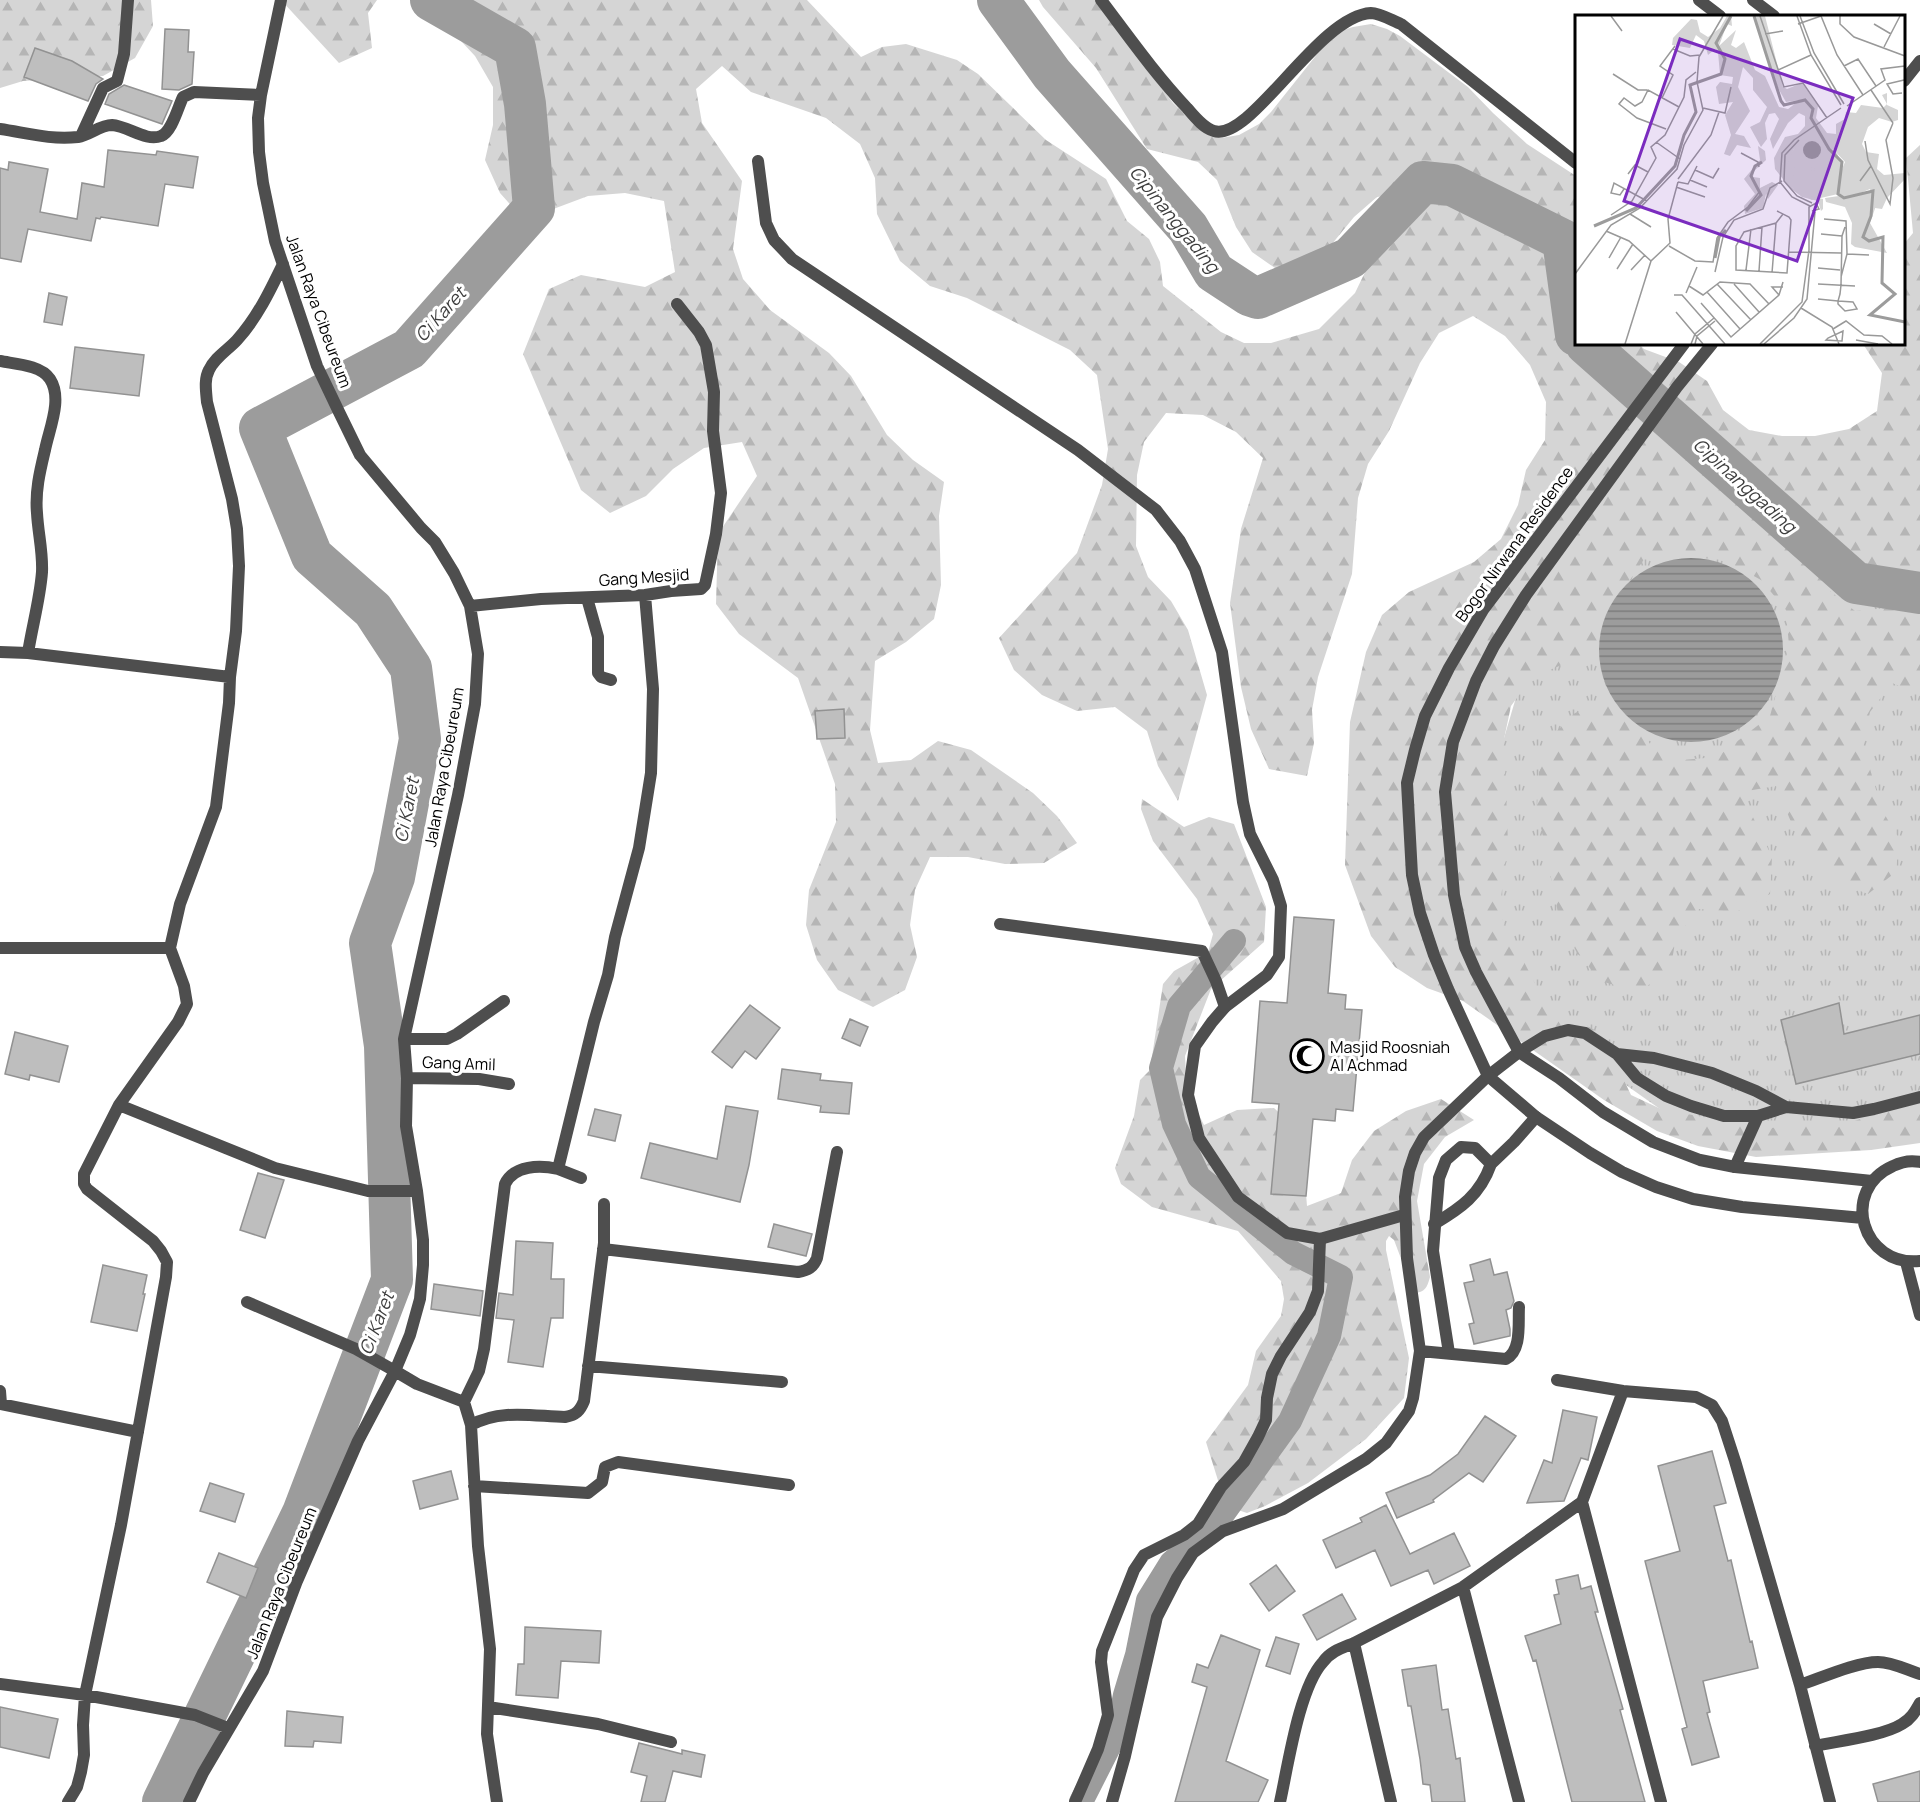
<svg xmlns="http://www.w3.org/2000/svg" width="1920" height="1802" viewBox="0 0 1920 1802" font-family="Manrope,sans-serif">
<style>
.grass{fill:url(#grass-tufts)}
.forest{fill:url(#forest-firs)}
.water{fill:url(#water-rules)}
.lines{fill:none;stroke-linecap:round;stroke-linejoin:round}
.canal{stroke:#9c9c9c;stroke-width:24}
.river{stroke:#9c9c9c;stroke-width:42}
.building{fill:#bebebe;stroke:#929292;stroke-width:1.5}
.service{stroke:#4e4e4e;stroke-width:12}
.minor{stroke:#4e4e4e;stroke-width:12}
.tertiary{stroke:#4e4e4e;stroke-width:12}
.labels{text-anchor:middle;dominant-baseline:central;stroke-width:6;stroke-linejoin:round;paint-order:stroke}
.street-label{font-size:16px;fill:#000;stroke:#fff}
.poi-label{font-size:16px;fill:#000;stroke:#fff;text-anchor:start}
.water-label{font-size:18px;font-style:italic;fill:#3d3d3d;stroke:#fff}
.inset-river{fill:none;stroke:#9c9c9c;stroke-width:3}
.inset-road{fill:none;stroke:#999;stroke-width:1.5}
.view{fill:#7b2cbf;fill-opacity:0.15;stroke:#7b2cbf;stroke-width:3}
.inset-edge{fill:none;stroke:#000;stroke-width:3}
</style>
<defs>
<pattern id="grass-tufts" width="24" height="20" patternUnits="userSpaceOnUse" patternTransform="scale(1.5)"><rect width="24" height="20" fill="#d5d5d5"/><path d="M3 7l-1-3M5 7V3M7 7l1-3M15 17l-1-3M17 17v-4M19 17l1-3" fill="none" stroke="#b5b5b5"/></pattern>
<pattern id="forest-firs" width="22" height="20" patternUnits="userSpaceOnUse" patternTransform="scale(1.5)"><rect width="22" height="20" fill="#d5d5d5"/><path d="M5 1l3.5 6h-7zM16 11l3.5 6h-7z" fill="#b5b5b5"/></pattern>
<pattern id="water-rules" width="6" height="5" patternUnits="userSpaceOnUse" patternTransform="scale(1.5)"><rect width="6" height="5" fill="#9c9c9c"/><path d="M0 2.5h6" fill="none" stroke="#7d7d7d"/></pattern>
</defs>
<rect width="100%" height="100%" fill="#fff"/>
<path class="grass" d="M1668,479L1920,586V1119L1871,1150L1677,1121L1538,1023L1471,850L1535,633Z"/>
<path class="forest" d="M0,0H151L153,26L135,58L103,76L23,81L0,88Z
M281,0H377L368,13L372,48L339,63Z
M423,0H807L861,57L882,47L906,44L957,60L978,74L1046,140L1106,179L1127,221L1149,239L1160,262L1163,286L1221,332L1244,343H1271L1319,329L1355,293L1367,268L1396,228L1416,215L1405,193L1377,197L1354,217L1323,255L1301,270L1275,268L1252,252L1236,227L1217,180L1198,162L1147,149L1096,68L1043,7L1039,0H1096L1173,103L1192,121L1221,138L1239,135L1259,124L1271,112L1318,53L1340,31L1353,27L1371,24L1387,29L1400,36L1468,87L1493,113L1527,144L1576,176V344H1639L1644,349L1679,362L1707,381L1723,410L1749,430L1782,436H1815L1849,429L1877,411L1882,373L1863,344H1904V244L1913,233L1906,158L1920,145V573L1901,570L1861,569L1830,591L1855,611L1920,605V694L1892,683L1870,712L1863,745L1882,810L1899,839L1896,872L1868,894L1832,880L1804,853L1776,786L1741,792L1772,857L1770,894L1736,912L1699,909L1676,937L1670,972L1637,992L1601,981L1577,953L1559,918L1537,807L1539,772L1551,737L1575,713L1606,702L1630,724L1639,727L1652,747L1682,760L1717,757L1770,716L1789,646L1786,610L1761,580L1723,559L1697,558L1683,549L1647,555L1606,615L1599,650L1532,677L1511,706L1504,739L1508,844L1499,913L1545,1003L1602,1034L1631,1095L1661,1109L1766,1129L1798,1123L1836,1128L1900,1104L1920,1099V1143L1871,1150L1756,1157L1698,1146L1657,1131L1604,1100L1463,1001L1427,988L1395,967L1371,936L1345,865L1350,722L1366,652L1382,615L1409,592L1474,562L1501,539L1518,505L1526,470L1545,440L1546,402L1530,365L1505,336L1473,316L1439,333L1420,363L1389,431L1368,464L1358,498L1352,574L1318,677L1312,710L1314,743L1307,776L1269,769L1251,729L1241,687L1230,603L1241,529L1263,458L1236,432L1203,415L1166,413L1144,442L1137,475L1136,546L1148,577L1171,601L1188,630L1207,695L1178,801L1158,766L1147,731L1115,707L1077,711L1042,695L1014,670L999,638L1077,553L1102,485L1108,449L1097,375L1070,350L967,298L930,286L900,261L877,214L875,178L860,144L826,118L751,92L722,66L696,89L702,123L742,181L733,249L743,279L770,310L829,353L851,376L887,435L913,460L944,482L939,516L941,585L934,619L906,642L875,661L870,730L878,763L911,760L938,741L971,750L1033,793L1057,816L1077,843L1044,863L1005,864L968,857H930L915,890L910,925L917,957L905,990L873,1007L838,990L817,960L806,925L809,890L836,822L835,784L798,678L739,634L716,604L718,534L757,476L742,442L704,448L673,469L646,496L610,513L581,490L523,354L549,289L581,275L645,287L675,272L664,201L625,193L588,196L524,220L500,193L485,160L493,125V87L475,56Z
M1142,799L1184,827L1209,817L1234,824L1266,907L1264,942L1211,989L1185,1056L1187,1091L1204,1125L1237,1110L1274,1108L1301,1133L1307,1206L1341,1193L1352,1160L1374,1131L1406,1111L1441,1099L1474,1120L1445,1137L1424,1164L1417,1201L1430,1277C1427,1288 1425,1292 1414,1293L1394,1240L1389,1236L1386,1241V1250L1409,1358L1404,1398L1366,1439L1308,1483L1265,1506L1247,1513L1226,1506L1206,1442L1248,1385L1256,1351L1281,1316L1284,1299L1281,1281L1238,1231L1152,1207L1121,1184L1115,1168L1134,1116L1140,1080L1150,1070L1163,984L1174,971L1208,952L1213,934L1197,899L1153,841L1141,809Z"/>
<path class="water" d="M1599 650a92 92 0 1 1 184 0a92 92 0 1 1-184 0Z"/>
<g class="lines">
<path class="canal" d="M1081,1802L1118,1729L1125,1695L1137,1655L1148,1600L1171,1563L1218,1521L1290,1421L1329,1336L1341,1277L1293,1253L1199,1177L1174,1124L1161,1068L1179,1006L1234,941"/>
<path class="river" d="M998,0L1052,74L1188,228L1214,272L1249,295L1258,298L1350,258L1423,182L1452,185L1563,240L1576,335
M1586,344L1856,583L1920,593
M163,1802L303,1513L392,1280L385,1046L370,943L394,877L420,739L411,668L373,610L312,556L260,428L409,349L534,208L525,104L515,48L431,0"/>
</g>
<path class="building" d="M165,29L189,30L188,52H194L192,84L179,90L162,89Z
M35,48L72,61L103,79L96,84L88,101L24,77Z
M124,85L172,101L162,124L105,104L109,94Z
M108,150L156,155L157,151L198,157L193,188L165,184L158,226L101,217L100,219L96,218L91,241L28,229L21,262L0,258V168L8,170L9,162L48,169L40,212L77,219L82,183L104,187Z
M49,293L67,297L62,325L44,322Z
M75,347L144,355L139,396L70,388Z
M844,709L845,738L817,739L815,711Z
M1294,917L1334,920L1328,993L1346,995L1345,1009L1362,1010L1353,1111L1336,1109L1335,1121L1313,1119L1306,1196L1271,1194L1279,1104L1252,1102L1260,1001L1287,1003Z
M1839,1003L1844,1034L1920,1015V1054L1796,1084L1781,1020Z
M750,1005L780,1028L756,1059L745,1051L732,1068L712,1052Z
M850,1019L868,1027L860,1046L842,1038Z
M15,1032L68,1046L59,1082L30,1075L29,1080L5,1074Z
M782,1069L821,1074L820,1080L852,1083L849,1114L820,1112L821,1106L778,1099Z
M726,1106L758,1111L749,1165L740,1202L641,1178L650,1143L717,1159Z
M595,1109L621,1115L615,1141L588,1135Z
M258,1173L284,1180L265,1238L240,1230Z
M774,1224L812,1234L806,1256L768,1247Z
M516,1241L553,1243L551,1279H564L563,1318H551L543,1367L508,1362L514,1320L496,1318L499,1293L513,1295Z
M1490,1259L1494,1275L1507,1272L1514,1301L1511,1308L1506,1310L1510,1329V1336L1474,1344L1469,1324L1474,1323L1464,1283L1474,1281L1470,1265Z
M103,1265L147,1275L143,1294H145L137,1331L91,1322Z
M434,1284L483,1291L480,1316L431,1309Z
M1563,1410L1597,1417L1588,1460L1581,1458L1564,1501L1527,1503L1544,1460L1552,1463Z
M1485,1416L1516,1436L1483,1482L1469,1473L1433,1500L1434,1502L1397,1518L1386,1493L1430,1475L1458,1454Z
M1712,1451L1726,1503L1714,1506L1728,1561L1731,1560L1750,1642L1752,1641L1758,1668L1703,1681L1710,1712L1707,1713L1719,1757L1692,1765L1682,1729L1687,1727L1645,1561L1680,1551L1658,1466Z
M451,1471L458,1499L420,1509L413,1481Z
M210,1483L244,1494L235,1522L200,1511Z
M1386,1505L1410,1554L1454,1533L1470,1566L1434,1584L1428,1570L1391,1586L1375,1550L1336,1568L1323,1540L1362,1522L1360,1518Z
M219,1553L258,1568L246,1598L207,1582Z
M1276,1565L1295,1591L1269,1611L1250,1584Z
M1578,1575L1581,1589L1591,1586L1598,1612H1595L1623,1709L1620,1710L1645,1802H1572L1536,1660L1533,1661L1525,1636L1561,1624L1554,1595L1559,1594L1556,1580Z
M1342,1594L1356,1619L1317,1640L1303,1615Z
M525,1627L601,1631L599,1663L561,1661L558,1698L516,1695L518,1664H524Z
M1221,1635L1260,1650L1226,1761L1268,1780L1258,1802H1175L1207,1687L1192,1682L1197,1664L1208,1668Z
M1276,1637L1299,1644L1290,1674L1266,1666Z
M1436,1665L1442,1710L1448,1709L1456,1759L1460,1758L1465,1802H1432L1430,1785L1423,1784L1420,1759L1411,1706H1408L1402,1670Z
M0,1707L58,1719L49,1758L0,1747Z
M287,1711L343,1717L341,1743L314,1741L313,1747L285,1746Z
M639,1743L682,1754V1750L705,1755L701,1777L673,1771L665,1802H641L647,1776L631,1772Z
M1920,1771V1802H1878L1873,1784Z"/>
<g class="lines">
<path class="service" d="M758,161L766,223L774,240L792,259L1078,450L1156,510L1180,541L1195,569L1222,652L1243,802L1250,834L1273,880L1281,906L1279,957L1267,975L1225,1007L1212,1022L1195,1046L1188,1095L1199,1138L1238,1197L1287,1233L1320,1239L1404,1215
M1519,1052L1545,1036L1568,1030L1585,1033L1617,1054L1637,1078L1666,1096L1691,1106L1724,1116H1758L1786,1107
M1617,1054L1654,1058L1712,1073L1756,1091L1786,1107L1853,1113L1874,1109L1920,1097
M1491,1164L1514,1142L1536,1117
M1735,1167L1758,1116
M1434,1224C1461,1208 1480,1195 1491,1164L1475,1148L1461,1147L1446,1160L1439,1178L1433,1251L1449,1353
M247,1302L356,1349L395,1371"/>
<path class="minor" d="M1101,0C1129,37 1155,74 1187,108C1194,116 1203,128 1214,131C1251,142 1318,16 1371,13C1380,13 1393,21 1401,24L1576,163
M1904,81L1920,61
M0,129C27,133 50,140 78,137C90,135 100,125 112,125C128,126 146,142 161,136C172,132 178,107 183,97L194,92L261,95
M81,136L103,88L117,81L124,54L128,0
M0,361C15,364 41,365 50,379C63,399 49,429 45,450C40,471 35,491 37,513C38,533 43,552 42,572C40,599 32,627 28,653
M587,598L598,637V673L601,677L611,680
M470,606L541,599L645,595L671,591L701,589L705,585L716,534L721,493L713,431L714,392L706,345L699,332L677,304
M0,652L28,653L230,677
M1000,924L1202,951L1216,981L1225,1007
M0,948H170
M404,1039H447L457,1034L504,1001
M407,1078L479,1079L509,1084
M119,1105L275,1168L368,1191H417
M558,1169L581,1178
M603,1249L798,1272C808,1270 813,1268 817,1258L837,1152
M1420,1351L1506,1359C1522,1351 1518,1323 1519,1307
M588,1366L782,1382
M395,1371L417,1384L464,1402L471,1425L478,1546L490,1649L487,1734L497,1802
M1557,1380L1623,1391L1696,1397L1712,1405L1722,1421L1735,1461L1800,1685L1830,1802
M0,1391L1,1404
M464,1402L479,1371L484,1349L505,1184C514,1165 540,1165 558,1169L594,1022L608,975L615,937L639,848L651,773L653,689L645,595
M0,1404L138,1432
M471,1425C501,1409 532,1416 565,1417C576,1415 580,1411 584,1401L604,1243V1204
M474,1486L588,1493L602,1482L605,1467L618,1462L789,1485
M1582,1502L1661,1802
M1463,1587L1519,1802
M1354,1643L1391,1802
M0,1684L85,1695L195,1715L228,1728
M1800,1685C1821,1678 1856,1662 1878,1662C1892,1662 1907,1670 1920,1674
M488,1707L598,1724L671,1742
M1815,1746C1838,1741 1883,1736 1902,1724C1911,1719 1915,1712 1920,1703
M68,1802L77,1787L81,1772L84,1755L83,1725L85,1695L121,1525L166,1277L167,1262L161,1251L153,1241L87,1189L84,1184V1174L119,1105L178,1022L187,1004L184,986L170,948L180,904L216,807L229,703L230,677L236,631L239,566L237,529L232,499L207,402C206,391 204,379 209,370C215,357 228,350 237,340C257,318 270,291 283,264
M189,1802L203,1773L263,1671L297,1581L358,1441L395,1371L410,1335L420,1299L423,1265V1240L417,1191L406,1126L407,1078L404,1039L458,795L475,704L478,654L470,606L454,573L435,542L421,528L360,455L339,412L317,366L275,241L263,183L259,152L258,118L261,95L281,0
M1075,1802L1098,1749L1108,1715L1101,1662L1102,1651L1134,1570L1144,1555L1184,1535L1198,1524L1221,1487L1244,1462L1258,1437L1266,1420L1267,1398L1272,1374L1281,1356L1310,1312L1318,1291L1320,1239
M1112,1802L1125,1756L1157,1617L1177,1578L1193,1553L1223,1531L1283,1509L1366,1459L1386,1443L1409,1411L1413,1398L1420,1351L1407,1258L1405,1197L1409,1171L1415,1153L1424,1137L1488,1076L1519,1052
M1280,1802C1288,1766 1299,1688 1323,1662C1331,1651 1342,1648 1354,1643L1463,1587L1582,1502L1623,1391"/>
<path class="tertiary" d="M1699,0L1720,16
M1753,0L1774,16
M1684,344L1483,610L1449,668L1425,716L1415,750L1407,783L1412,875L1420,913L1434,955L1448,989L1488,1076L1536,1117L1590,1153L1622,1172L1656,1187L1693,1199L1742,1207L1863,1218
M1712,344L1677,387L1526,595L1494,646L1476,681L1453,742L1445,792L1454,895L1465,947L1476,972L1519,1052L1559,1078L1603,1112L1653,1142L1700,1160L1735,1167L1872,1181
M1920,1162C1911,1160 1901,1162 1893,1166C1839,1190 1862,1267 1920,1261
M1906,1262L1920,1315"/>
</g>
<defs>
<symbol id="mosque-ring" viewBox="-11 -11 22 22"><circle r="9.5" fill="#fff" stroke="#000" stroke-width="1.5"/><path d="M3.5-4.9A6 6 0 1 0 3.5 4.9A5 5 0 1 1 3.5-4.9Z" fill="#000"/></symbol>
</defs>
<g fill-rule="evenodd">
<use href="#mosque-ring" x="1288" y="1037" width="38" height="38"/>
</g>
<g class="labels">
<g class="street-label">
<text transform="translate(319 311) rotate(70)">Jalan Raya Cibeureum</text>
<text transform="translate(1514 544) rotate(-54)">Bogor Nirwana Residence</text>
<text transform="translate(644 577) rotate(-4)">Gang Mesjid</text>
<text transform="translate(444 767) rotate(-80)">Jalan Raya Cibeureum</text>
<text transform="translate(459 1063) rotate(2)">Gang Amil</text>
<text transform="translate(281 1583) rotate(-68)">Jalan Raya Cibeureum</text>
</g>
<g class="poi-label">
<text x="1330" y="1047">Masjid Roosniah<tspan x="1330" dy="18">Al Achmad</tspan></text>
</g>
<g class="water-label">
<text transform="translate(1175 219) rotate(51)">Cipinanggading</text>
<text transform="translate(440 314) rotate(-48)">Ci Karet</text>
<text transform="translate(1745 485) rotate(42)">Cipinanggading</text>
<text transform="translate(406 810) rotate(-79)">Ci Karet</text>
<text transform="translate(376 1323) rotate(-69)">Ci Karet</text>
</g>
</g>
<g transform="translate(1575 15)">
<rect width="330" height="330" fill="#fff"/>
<path d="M240,119L262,138L267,150L263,179L237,185L221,177L211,164V146L223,128ZM299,176L303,185L295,208L312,238L280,232L276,229L277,208L270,192L251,187L250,183Z" fill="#d5d5d5"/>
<path d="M152,1H156L157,11L152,9L144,31L161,15L156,30L161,33L169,27L180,55L190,61L204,92L213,94L225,85L211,87L203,73L179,1H190L208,72L212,74L227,68L243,91L241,103L252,118L261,119V109L270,104L271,97L281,98L286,90L308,93L312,89L307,80L312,78V90L323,95V105L317,107L304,103L293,112L287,129L291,137L304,139L302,154L309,160L330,158V164L312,183L307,194L300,193L295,174L278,181H267L263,177L262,166L270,147L258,134H251L262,140L264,155L261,157L254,144L248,161L242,160L237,149L236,159L218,162L221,138L228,137L236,145L246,137L239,125L219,134L211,152L218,173L229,180L248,184V194L246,196L243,186L227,182L215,173L200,154L199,143L210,122L223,119L230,111V101L224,98L213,108L198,134L195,124L204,104L200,98L194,99L190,108L192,124L186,132L175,112L185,107L192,92L178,75V63L168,52L163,72L175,96L160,119L169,121L176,133L162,130L155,141L149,139L156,120L150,100L158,87L144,89L141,72L145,67L157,69L158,62L145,60L143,37L140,34L133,40L129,26L121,20L115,33L97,30L98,23L116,4L122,5L125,17L133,22L145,13ZM183,131L190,136L191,145L179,156L178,162L185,163V173L197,167L203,170L193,184L191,179L188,193L170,199L169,191L180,179L169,164L185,145Z" fill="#d5d5d5"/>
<path d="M228 135a9 9 0 1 1 18 0a9 9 0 1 1-18 0Z" fill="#9c9c9c"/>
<path class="inset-river" d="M179,1L206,86L209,90L230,85L238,94L236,103L254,134L267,147L263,179L269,183L298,176L296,201L288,222L294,226L308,222L307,268L320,279L295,300L330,307M171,196L186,180L176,161L180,151L187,147M19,211L61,193L100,151L109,120L121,97L115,70L146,59L150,44L141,28L156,1M140,243L144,222L151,215"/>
<path class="inset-road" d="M36,1L47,16M185,1L209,72L228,68L252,103M222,1L236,40L266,90M225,1L239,38L269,89M265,1V9L279,22L330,41M223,9L246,1L262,40L288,80M299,9L316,19M190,19L208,16M309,32L325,1M98,34L115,41L125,40M269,51L283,44L301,71M203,55L236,40M38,59L63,75H72M296,75L318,108M327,78L318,79L312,69L329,65M87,83L98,60L85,51L100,31M272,91L310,65L306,54L330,51M128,93L150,98L156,72M91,114L62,103L44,89L49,83L60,91L67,87L73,75L104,92M224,125L210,140L209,166L222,181L237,188M290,126L293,145L315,189L318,163L311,125L318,108M81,127L105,144M166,138L183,147L184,152M120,155L138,163L144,153M53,159L60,150L73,157M103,164L136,120L144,97M115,165L132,172M285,166L296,151M103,167L113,169L122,151M101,172L130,182M49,174L45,180L36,178L39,168L72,186M235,191L217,182L205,167L207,138L219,125L266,93M202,196L214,202L216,205L212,258L161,255V231L169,217L201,208L208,199M55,199L76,212M36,200L57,186L81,143L76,132L90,120L109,82L111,65L121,57M249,204L271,206L272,239L266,262M31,216L54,226L76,246M246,219L267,221M94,231L120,246L138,247L142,223L153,207L173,192L185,176M214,237L266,238M272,239L294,240M34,243L46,222M243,253L265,255M42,254L58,229M56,255L70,240M171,255L176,214M184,256L187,212M140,257L148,222L159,205L188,194L195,173L207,166M197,258L201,208M0,259L36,210L65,193L102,154L109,130L128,95L122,67L124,42L148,1M142,269L176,305M159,269L184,297M243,269L280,271M114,271L128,280L145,267L175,269L194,289M132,277L165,314M111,278L122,252M99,280H107L150,329M204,280L197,272H208M243,284L263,286L278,287L282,294L270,296L263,289V286L265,279L266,270L267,221L270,212M126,288L156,322L204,280L208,267M226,293L257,312L264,329M101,297L128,329M258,314L271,306L289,320L307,321L317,329M268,316L267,326L251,325L253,323ZM281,325L303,329M50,329L76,246L95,228L93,204L103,167M116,329L120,319L139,303M120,329L122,321L140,306M185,329L227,287L234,235V192L241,188L244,194L237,196M189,329L219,303L232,284L240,197"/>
<path class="view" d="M105,24L278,83L222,246L49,186Z"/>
<rect width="330" height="330" class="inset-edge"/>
</g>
</svg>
